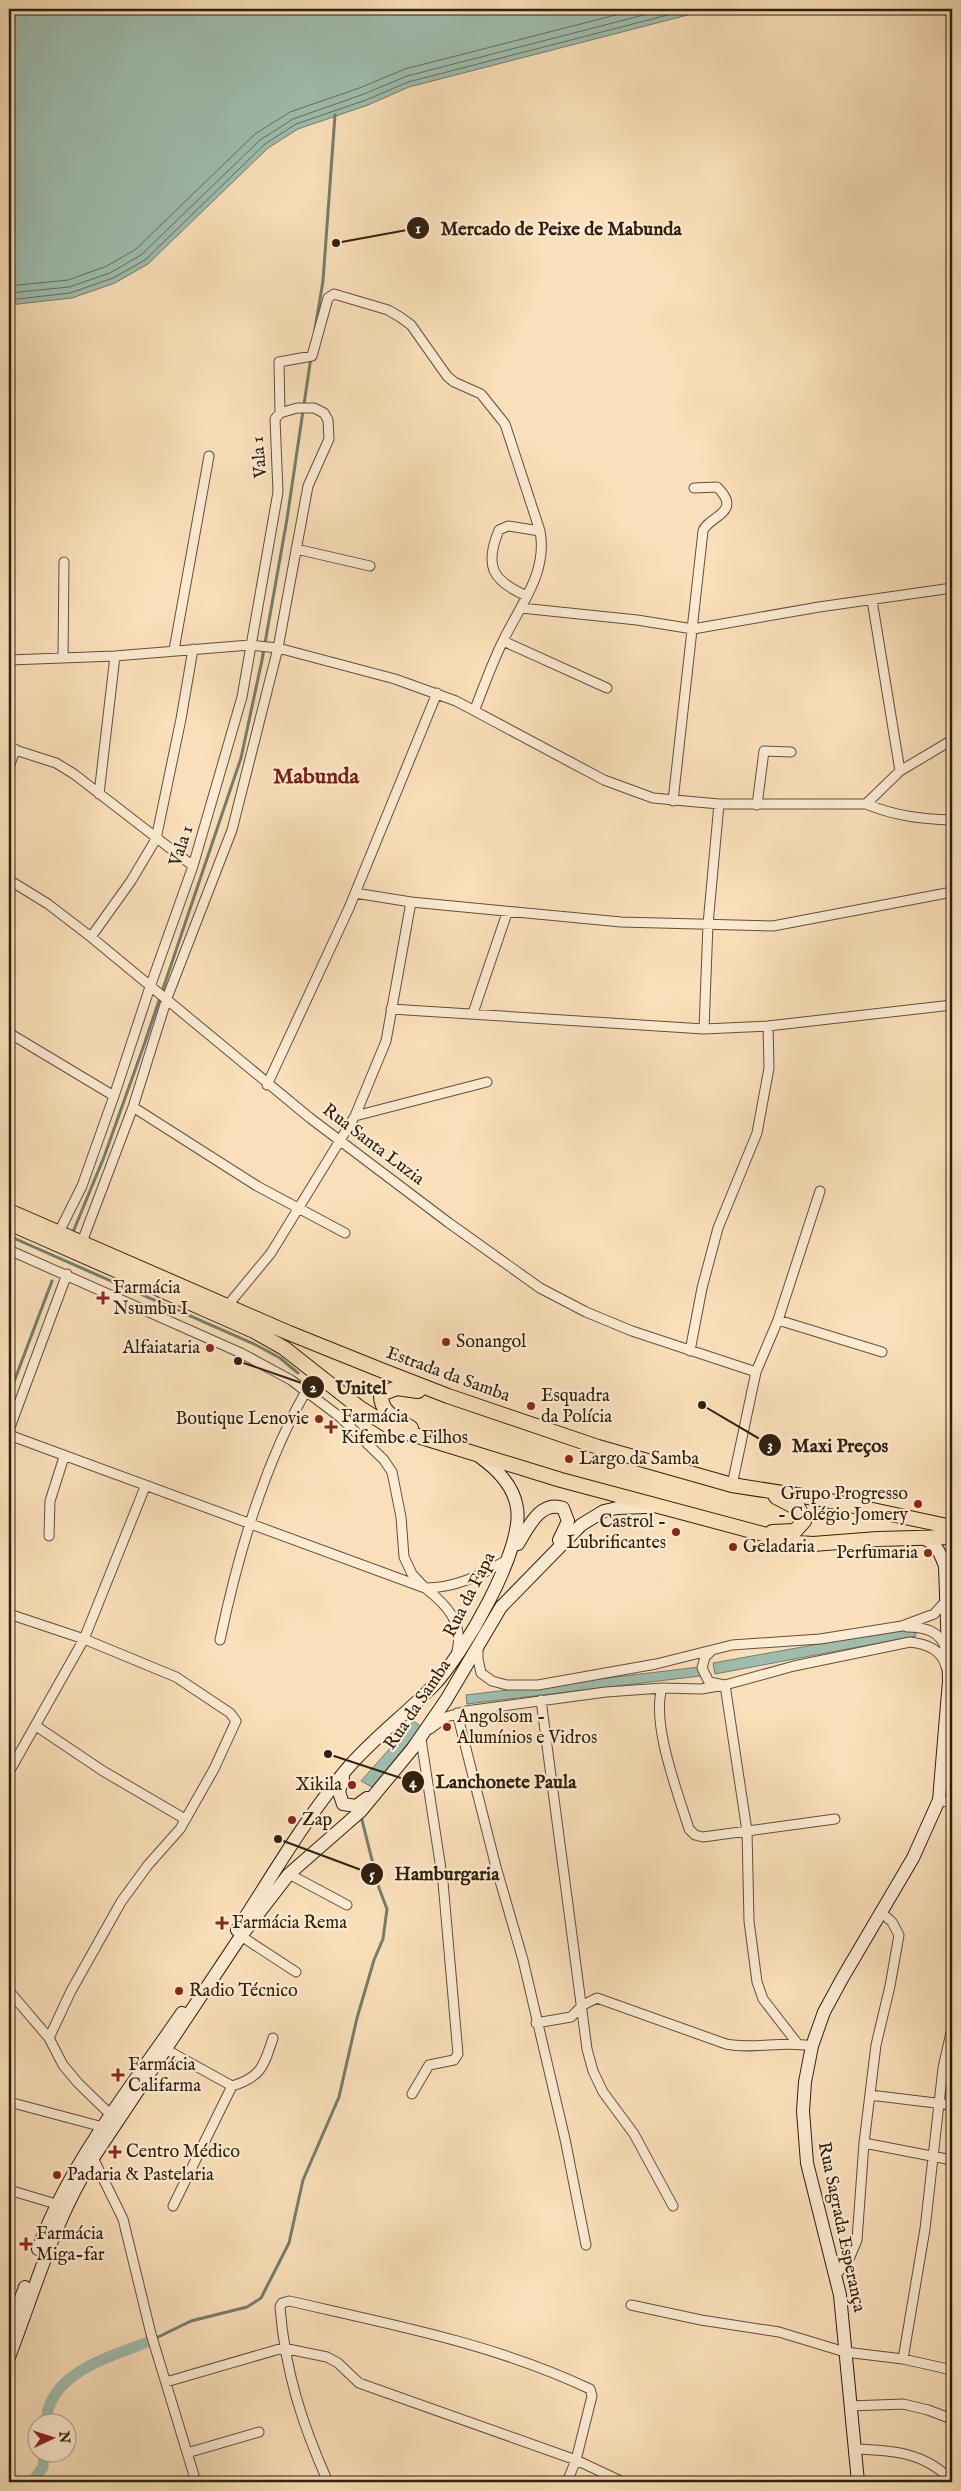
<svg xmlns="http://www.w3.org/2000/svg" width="961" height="2491" viewBox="0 0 961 2491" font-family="'IM FELL English',serif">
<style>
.water{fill:#9ebdae;stroke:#727e6e}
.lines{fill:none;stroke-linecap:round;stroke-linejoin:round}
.shore{stroke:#676e5e;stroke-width:1}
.stream{stroke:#727e6e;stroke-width:3}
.canal{stroke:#9ebdae;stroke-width:11}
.street-casing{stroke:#625039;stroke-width:11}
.secondary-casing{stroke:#30200e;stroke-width:14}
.primary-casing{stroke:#30200e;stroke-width:16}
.street{stroke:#fcebd2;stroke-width:9}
.secondary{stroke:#fcebd2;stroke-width:12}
.primary{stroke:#fae0ba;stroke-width:14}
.poi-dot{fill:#8f2418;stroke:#fcebd2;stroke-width:2}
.labels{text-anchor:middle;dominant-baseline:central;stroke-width:4.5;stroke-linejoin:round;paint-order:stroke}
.street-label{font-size:18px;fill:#30200e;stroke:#fcebd2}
.poi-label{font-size:18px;fill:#30200e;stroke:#fcebd2;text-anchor:start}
.district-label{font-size:22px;font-weight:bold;fill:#7a1f14;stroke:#fcebd2}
.leader{fill:none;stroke:#30200e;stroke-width:2}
.callout-dot{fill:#30200e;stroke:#fcebd2;stroke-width:2}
.mark-label{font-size:15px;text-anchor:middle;font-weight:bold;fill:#fff}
.callout-label{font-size:19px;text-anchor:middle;font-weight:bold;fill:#30200e;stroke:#fcebd2;stroke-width:4.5;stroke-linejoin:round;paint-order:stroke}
</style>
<rect width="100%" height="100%" fill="#fae0ba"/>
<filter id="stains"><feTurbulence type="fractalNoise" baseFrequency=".004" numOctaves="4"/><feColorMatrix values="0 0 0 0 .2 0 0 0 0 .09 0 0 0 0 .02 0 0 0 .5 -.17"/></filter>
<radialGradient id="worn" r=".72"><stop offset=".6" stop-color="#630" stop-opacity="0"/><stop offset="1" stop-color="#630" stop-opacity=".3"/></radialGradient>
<path class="water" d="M9,9H711L409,87L368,105L298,129L268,148L148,264L115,283L72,298L9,305Z
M914,1627L916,1636L715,1674L713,1663Z
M699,1667L700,1676L467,1704L466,1695Z
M414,1721L421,1727L372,1787L361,1781Z"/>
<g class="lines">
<path class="shore" d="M9,286L68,280L107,266L136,249L255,134L290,112L362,87L405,69L639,9
M9,293L69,287L110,273L141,255L260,140L293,119L364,94L407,76L667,9
M9,300L70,293L113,278L145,260L265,144L296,124L366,100L408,82L691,9"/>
<path class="stream" d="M315,329L323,281L335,115
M73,1232L104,1157L144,1045L241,758L262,660L287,519L311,357
M9,1236L256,1345L280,1358L298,1373
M9,1395L52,1281
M154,2339L191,2321L247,2307L261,2298L289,2243L303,2180L339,2097L357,2018L374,1960L383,1939L387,1909L379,1888L361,1816"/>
<path class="canal" d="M46,2424C47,2372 111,2357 150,2341
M32,2482L43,2467L44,2454"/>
<defs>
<path id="street" d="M280,413L279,362L312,356L328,298L334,294L388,310L400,317L411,325L447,376L454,382L481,394L505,424L540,531C548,573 520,605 503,641C492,663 484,686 475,709
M296,549L370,566
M527,596C492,581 484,566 499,530L508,526L540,531
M872,600L900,771
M521,608L637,620L693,629L819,607L952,588
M503,641L607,688
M174,650L209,456
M63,657L64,562
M9,660L115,656L250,645L278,648L395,679L456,701L604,780L653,798L719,804H866L900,771L952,740
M9,748L56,763L74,774L193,866
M9,768L15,749
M99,794L115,656
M673,801L703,531C708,516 744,513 717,487L694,488
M866,804C895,816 921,819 952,820
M757,805L764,751L791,752
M9,880L48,904L91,937L310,1118L449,1223L540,1288L586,1312L632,1331L756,1372
M355,893L411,902L621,922L773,926L952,892
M91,937L131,881L156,839L181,719L193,649
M391,1009L704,1029L768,1026L952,1005
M473,1013L507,913
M704,1029L708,924L719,804
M9,1033L114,1096
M267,1085L349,908L437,693
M133,1107L257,1186L345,1233
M355,1116L487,1082
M59,1232L82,1186L114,1096L150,987L193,866L242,697L278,492L275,419L280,413L297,408H314L324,413L328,420L329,439L308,486L278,648L232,830L167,998L133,1107L82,1242
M9,1250L241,1353L291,1380L340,1417L384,1460L392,1472L401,1517L404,1557L412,1574L425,1588
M228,1305L271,1253L355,1116L386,1041L411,902
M778,1320L882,1352
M690,1351L702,1288L718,1228L757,1133L769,1068L768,1026
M9,1430L67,1274
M9,1435L425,1588C446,1604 464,1623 457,1651
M732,1485L756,1372L778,1320L820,1191
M49,1536L50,1501L64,1457
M425,1588C456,1588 481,1575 507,1560
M9,1614L84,1639L176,1677L230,1713L236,1721L214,1769L180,1829L148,1865L121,1902L71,1991L49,2038
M907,1627C925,1627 941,1631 946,1650
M220,1640C238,1555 263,1467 306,1391
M478,1649V1659L481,1673L492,1681L507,1685H538L656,1664L732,1645L820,1639L902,1626L934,1614L946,1601
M712,1650L705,1657L702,1668L709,1682L725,1685L747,1831L749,1921L757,1982L763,1999L797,2043
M662,1688C651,1724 678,1793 689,1829L695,1835L703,1837L835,1819
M541,1700L587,2049L593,2071L603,2092L634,2134L673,2206
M457,1713L496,1867L523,1960L565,2139L586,2245
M36,1726L103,1771L185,1819
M430,1729L446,1717L466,1711L606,1692L662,1688L701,1689L725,1685L794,1666L910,1642C926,1644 942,1649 946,1667
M9,1772L84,1639L145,1487
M939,1800L952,1803
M289,1874L347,1905
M241,1936L296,1972
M9,1991L49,2038L63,2065L78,2083L111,2115
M536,2023L571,2017L583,2005L597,1998L726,2044C754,2050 783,2040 812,2046
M167,2050L232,2086
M412,2094L429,2065L454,2060L458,2054L443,1882L421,1739
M870,2095L952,2105
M9,2102L103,2127
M864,2143L952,2160
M93,2158L123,2219L151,2334L196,2482
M9,2190L56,2204
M173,2206L232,2086C262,2077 264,2065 273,2038
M836,2275L849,2259L857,2240L864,2143L876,2045L890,1986L899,1935L892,1922L882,1913
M631,2305L701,2320L779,2332L845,2352L903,2359L952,2370
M903,2359L925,2229L943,2068L952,2028
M166,2382L283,2348L327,2357L338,2363L359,2383L576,2460L623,2482
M850,2406L903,2404L928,2410L952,2419
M854,2449C891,2450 925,2452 952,2481
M187,2453L259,2432
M328,2482C302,2424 285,2371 280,2307L282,2303L289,2301C390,2324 495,2344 590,2389L592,2396L576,2460L567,2482"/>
<path id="secondary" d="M518,1544C528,1528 540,1500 563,1508L568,1521L559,1540
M343,1778L339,1792L343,1804L356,1806L367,1798
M237,1930C272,1876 305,1819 346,1770C372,1739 405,1715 433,1686C463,1655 524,1550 517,1508C514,1486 498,1470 480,1457
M38,2249C70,2162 130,2089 182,2013
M9,2330L25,2287
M9,2357C36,2287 53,2223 93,2158L241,1936L289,1874L361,1811L413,1748L446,1700L501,1607L581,1525L604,1511L617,1508L647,1507
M858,2482L840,2295L807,2163L803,2111L805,2082L812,2046L824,2012L843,1977L913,1858L939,1800L949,1681L945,1566C939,1550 936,1542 919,1537"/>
<path id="primary" d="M9,1211L289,1333L381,1370L448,1396L598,1447L732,1485L821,1499L952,1527
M9,1223L254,1331L284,1348L360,1408L392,1428L561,1480L797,1543L813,1544L878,1539L952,1537
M411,1428C397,1419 380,1413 381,1394L397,1388L418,1391
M772,1532L795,1531L804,1521L799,1509L776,1497"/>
</defs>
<use href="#street" class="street-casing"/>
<use href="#secondary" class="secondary-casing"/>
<use href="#primary" class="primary-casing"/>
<use href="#street" class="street"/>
<use href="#secondary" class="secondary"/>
<use href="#primary" class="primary"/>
</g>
<g class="poi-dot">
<path d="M100.5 1290.5h5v5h5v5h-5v5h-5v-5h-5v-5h5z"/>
<circle cx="446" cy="1342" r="5"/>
<circle cx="210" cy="1348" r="5"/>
<circle cx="531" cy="1406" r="5"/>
<circle cx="319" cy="1419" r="5"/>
<path d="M328.5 1419.5h5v5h5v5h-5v5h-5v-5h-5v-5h5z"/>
<circle cx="569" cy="1459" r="5"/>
<circle cx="918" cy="1504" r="5"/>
<circle cx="676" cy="1532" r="5"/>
<circle cx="733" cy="1547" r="5"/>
<circle cx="928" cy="1553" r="5"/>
<circle cx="447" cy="1727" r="5"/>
<circle cx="352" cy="1785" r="5"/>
<circle cx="292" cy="1820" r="5"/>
<path d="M219.5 1915.5h5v5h5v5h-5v5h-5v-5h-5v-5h5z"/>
<circle cx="179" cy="1991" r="5"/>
<path d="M115.5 2067.5h5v5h5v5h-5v5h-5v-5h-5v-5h5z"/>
<path d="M112.5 2144.5h5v5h5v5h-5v5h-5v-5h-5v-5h5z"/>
<circle cx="57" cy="2175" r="5"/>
<path d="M23.5 2236.5h5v5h5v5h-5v5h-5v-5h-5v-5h5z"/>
</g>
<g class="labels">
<g class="street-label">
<text transform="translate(260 457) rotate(-95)">Vala 1</text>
<text transform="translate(182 846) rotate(-72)">Vala 1</text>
<text transform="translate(373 1145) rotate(37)">Rua Santa Luzia</text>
<text transform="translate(448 1375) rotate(20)">Estrada da Samba</text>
<text transform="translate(470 1595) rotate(-63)">Rua da Fapa</text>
<text transform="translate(418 1705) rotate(-56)">Rua da Samba</text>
<text transform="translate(841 2227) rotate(78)">Rua Sagrada Esperança</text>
</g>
<g class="poi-label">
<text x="113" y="1288">Farmácia<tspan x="113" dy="21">Nsumbu I</tspan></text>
<text x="456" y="1342">Sonangol</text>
<text x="200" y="1348" text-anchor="end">Alfaiataria</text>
<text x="541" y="1396">Esquadra<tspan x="541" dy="21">da Polícia</tspan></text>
<text x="341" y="1417">Farmácia<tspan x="341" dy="21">Kifembe e Filhos</tspan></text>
<text x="309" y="1419" text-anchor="end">Boutique Lenovie</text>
<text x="579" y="1459">Largo da Samba</text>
<text x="908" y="1494" text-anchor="end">Grupo Progresso<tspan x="908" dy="21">- Colégio Jomery</tspan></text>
<text x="666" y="1522" text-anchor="end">Castrol -<tspan x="666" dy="21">Lubrificantes</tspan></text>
<text x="743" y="1547">Geladaria</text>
<text x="918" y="1553" text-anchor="end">Perfumaria</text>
<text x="457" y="1717">Angolsom -<tspan x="457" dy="21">Alumínios e Vidros</tspan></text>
<text x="342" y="1785" text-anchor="end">Xikila</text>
<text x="302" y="1820">Zap</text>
<text x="232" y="1923">Farmácia Rema</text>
<text x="189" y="1991">Radio Técnico</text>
<text x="128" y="2065">Farmácia<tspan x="128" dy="21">Califarma</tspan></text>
<text x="126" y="2152">Centro Médico</text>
<text x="67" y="2175">Padaria &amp; Pastelaria</text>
<text x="36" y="2234">Farmácia<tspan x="36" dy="21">Miga-far</tspan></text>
</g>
<g class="district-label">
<text x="316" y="777">Mabunda</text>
</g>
</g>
<path class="leader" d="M336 243L418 228M238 1361L313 1387M702 1405L770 1445M328 1754L413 1782M278 1839L372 1874"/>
<g class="callout-dot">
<circle cx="336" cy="243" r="5"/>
<circle cx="238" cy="1361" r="5"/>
<circle cx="702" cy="1405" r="5"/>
<circle cx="328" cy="1754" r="5"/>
<circle cx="278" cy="1839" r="5"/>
<circle cx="418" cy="228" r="12"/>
<circle cx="313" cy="1387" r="12"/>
<circle cx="770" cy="1445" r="12"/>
<circle cx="413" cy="1782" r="12"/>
<circle cx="372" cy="1874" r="12"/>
</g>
<g class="mark-label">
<text x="418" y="233">1</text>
<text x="313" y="1392">2</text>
<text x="770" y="1450">3</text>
<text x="413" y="1787">4</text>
<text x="372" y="1879">5</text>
</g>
<g class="callout-label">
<text x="561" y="235">Mercado de Peixe de Mabunda</text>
<text x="361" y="1394">Unitel</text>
<text x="840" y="1452">Maxi Preços</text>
<text x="506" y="1788">Lanchonete Paula</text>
<text x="447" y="1880">Hamburgaria</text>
</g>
<rect width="961" height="2491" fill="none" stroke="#fae0ba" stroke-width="30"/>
<rect x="10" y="10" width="941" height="2471" fill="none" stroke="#30200e" stroke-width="2.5"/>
<rect x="15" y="15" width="931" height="2461" fill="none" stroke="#30200e"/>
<g transform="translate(52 2438) rotate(86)"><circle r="24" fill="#fcebd2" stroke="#aa9a84"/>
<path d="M0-4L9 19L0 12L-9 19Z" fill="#8f2418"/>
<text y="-8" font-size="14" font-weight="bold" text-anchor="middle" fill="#30200e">N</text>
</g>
<rect width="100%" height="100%" filter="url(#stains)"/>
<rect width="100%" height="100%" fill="url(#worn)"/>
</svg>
